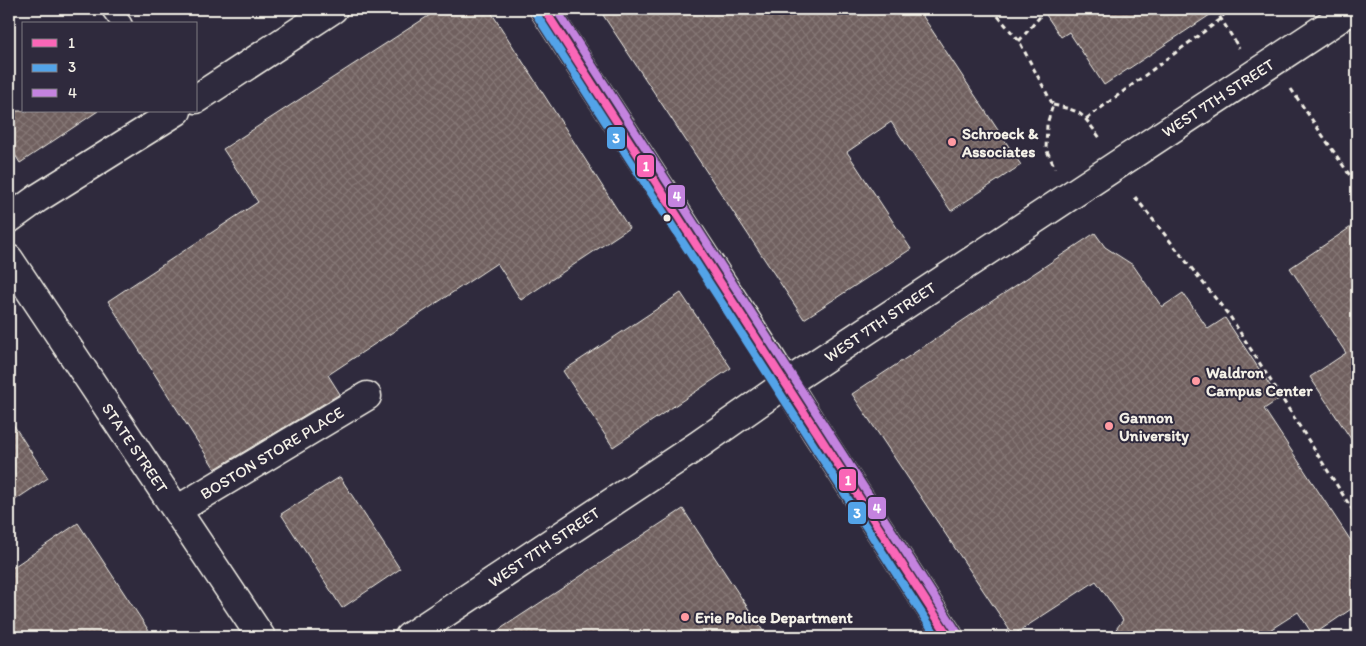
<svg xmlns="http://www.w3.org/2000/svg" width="1366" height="646" viewBox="0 0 1366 646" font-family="Itim,sans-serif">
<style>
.building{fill:url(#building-cross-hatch);stroke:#f4f1e8}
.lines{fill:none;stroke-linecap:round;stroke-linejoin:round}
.service-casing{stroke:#f4f1e8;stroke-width:22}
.minor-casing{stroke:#f4f1e8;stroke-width:31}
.tertiary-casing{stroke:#f4f1e8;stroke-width:31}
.secondary-casing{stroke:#f4f1e8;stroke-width:31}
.primary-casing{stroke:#f4f1e8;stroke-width:31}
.path{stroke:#f4f1e8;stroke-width:3;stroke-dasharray:5 4;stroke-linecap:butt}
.service{stroke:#2f2a3d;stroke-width:19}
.minor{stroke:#2f2a3d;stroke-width:28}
.tertiary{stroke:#2f2a3d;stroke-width:28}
.secondary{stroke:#2f2a3d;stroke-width:28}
.primary{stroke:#2f2a3d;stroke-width:28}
.bus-1-casing{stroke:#2f2a3d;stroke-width:11}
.bus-2-casing{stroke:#2f2a3d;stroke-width:11}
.bus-3-casing{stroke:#2f2a3d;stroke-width:11}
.bus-1{stroke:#fa66b7;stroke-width:8}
.bus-2{stroke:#53a3e8;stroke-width:8}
.bus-3{stroke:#c483df;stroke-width:8}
.poi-dot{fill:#ff9aa2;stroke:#2f2a3d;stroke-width:2}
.bus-dot{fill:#f4f1e8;stroke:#2f2a3d;stroke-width:2}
.labels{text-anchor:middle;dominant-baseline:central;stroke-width:4;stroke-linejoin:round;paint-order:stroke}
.street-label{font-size:16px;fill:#f4f1e8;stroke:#2f2a3d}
.poi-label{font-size:16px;font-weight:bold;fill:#f4f1e8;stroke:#2f2a3d;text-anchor:start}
.line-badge{stroke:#2f2a3d;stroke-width:2}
.badge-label{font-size:14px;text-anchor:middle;font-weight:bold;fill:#fff}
</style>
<defs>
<pattern id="building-cross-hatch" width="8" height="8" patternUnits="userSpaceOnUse" patternTransform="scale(1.25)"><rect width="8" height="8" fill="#70605e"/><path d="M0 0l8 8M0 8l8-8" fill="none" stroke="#857775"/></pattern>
</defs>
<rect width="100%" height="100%" fill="#2f2a3d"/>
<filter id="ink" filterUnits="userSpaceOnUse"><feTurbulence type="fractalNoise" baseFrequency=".02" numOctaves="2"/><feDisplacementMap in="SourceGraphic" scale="10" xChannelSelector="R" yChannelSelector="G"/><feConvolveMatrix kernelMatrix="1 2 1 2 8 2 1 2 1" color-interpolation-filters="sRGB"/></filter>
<g filter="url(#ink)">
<path class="building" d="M439,9H489L629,228L521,300L497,263L328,375L340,394L215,469L108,301L258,202L223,149Z
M599,9H918L1021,165L951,211L891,122L847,152L911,249L804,319Z
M1042,9H1219L1104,85L1069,32L1061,37Z
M9,111H98L20,163L9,145Z
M1357,223V448L1310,377L1346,353L1290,268Z
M1095,233L1105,247L1133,265L1162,307L1183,293L1208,329L1225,318L1279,399L1264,409L1357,550V605L1313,635L1298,612L1259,637H1110L1123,620L1096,581L1013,635L852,394Z
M681,293L731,368L613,447L563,371Z
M9,418L48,478L9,504Z
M340,477L400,569L342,608L281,514Z
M683,509L767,637H488Z
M78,523L153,637H9V570Z"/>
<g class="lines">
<defs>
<path id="service" d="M111,9L122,24"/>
<path id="minor" d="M177,510L367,396
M409,637L697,446L787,383L1353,9"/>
<path id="tertiary" d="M196,99L333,9
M9,219L38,198L177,111"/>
<path id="secondary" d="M544,9L768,354L817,433L949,637"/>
<path id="primary" d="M9,259L261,637"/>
</defs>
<use href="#service" class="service-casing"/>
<use href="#minor" class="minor-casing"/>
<use href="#tertiary" class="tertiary-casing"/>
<use href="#secondary" class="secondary-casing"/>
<use href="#primary" class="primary-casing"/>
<path class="path" d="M992,9L1019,41L1053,105L1047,124L1046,149L1055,168
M1215,9L1239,48
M1019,41L1044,12
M1291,89L1353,180H1357
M1053,105C1083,111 1082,114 1100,138
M1086,119L1221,19L1227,9
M1135,197L1231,318L1357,517"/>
<use href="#service" class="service"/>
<use href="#minor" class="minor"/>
<use href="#tertiary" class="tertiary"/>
<use href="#secondary" class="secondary"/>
<use href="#primary" class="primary"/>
<defs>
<path id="bus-1" d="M544,9C680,218 814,428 949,637"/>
<path id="bus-2" d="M536,14C670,222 803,430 937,637"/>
<path id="bus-3" d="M556,9C690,216 823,424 957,632"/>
</defs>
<use href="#bus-1" class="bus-1-casing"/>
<use href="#bus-2" class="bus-2-casing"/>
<use href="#bus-3" class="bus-3-casing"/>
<use href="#bus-1" class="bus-1"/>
<use href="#bus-2" class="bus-2"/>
<use href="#bus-3" class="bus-3"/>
</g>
</g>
<g class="poi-dot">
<circle cx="952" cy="142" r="5"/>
<circle cx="1196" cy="381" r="5"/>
<circle cx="1109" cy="426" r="5"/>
<circle cx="685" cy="617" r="5"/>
</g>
<circle class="bus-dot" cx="667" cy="218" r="4.5"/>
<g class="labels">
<g class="street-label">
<text transform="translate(1218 98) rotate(-33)">WEST 7TH STREET</text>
<text transform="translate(880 322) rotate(-34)">WEST 7TH STREET</text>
<text transform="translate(135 448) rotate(56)">STATE STREET</text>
<text transform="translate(272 453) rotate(-31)">BOSTON STORE PLACE</text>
<text transform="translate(544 547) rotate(-34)">WEST 7TH STREET</text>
</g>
<g class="poi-label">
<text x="962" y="133">Schroeck &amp;<tspan x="962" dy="18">Associates</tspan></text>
<text x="1206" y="372">Waldron<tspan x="1206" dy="18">Campus Center</tspan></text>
<text x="1119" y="417">Gannon<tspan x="1119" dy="18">University</tspan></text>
<text x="695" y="617">Erie Police Department</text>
</g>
</g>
<g class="line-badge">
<rect x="606" y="126" width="20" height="24" rx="5" fill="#53a3e8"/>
<rect x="636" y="154" width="19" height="24" rx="5" fill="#fa66b7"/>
<rect x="667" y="184" width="19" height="24" rx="5" fill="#c483df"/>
<rect x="838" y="468" width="19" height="24" rx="5" fill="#fa66b7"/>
<rect x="867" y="496" width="20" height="24" rx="5" fill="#c483df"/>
<rect x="847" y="501" width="20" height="24" rx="5" fill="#53a3e8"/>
</g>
<g class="badge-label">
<text x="616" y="143">3</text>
<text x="646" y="171">1</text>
<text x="677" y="201">4</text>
<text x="848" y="485">1</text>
<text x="877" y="513">4</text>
<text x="857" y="518">3</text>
</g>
<rect width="1366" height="646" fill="none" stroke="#2f2a3d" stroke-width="30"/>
<rect x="15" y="15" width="1336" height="616" fill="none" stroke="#f4f1e8" stroke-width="2" filter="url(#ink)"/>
<rect x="22" y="22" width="175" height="90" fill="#2f2a3d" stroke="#7e7a81"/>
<rect x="32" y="39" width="25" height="8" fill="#fa66b7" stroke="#7e7a81"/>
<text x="68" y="48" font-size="15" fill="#f4f1e8">1</text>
<rect x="32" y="64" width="25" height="8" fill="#53a3e8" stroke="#7e7a81"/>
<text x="68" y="72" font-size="15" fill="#f4f1e8">3</text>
<rect x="32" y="89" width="25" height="8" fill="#c483df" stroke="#7e7a81"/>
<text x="68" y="98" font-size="15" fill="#f4f1e8">4</text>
</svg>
